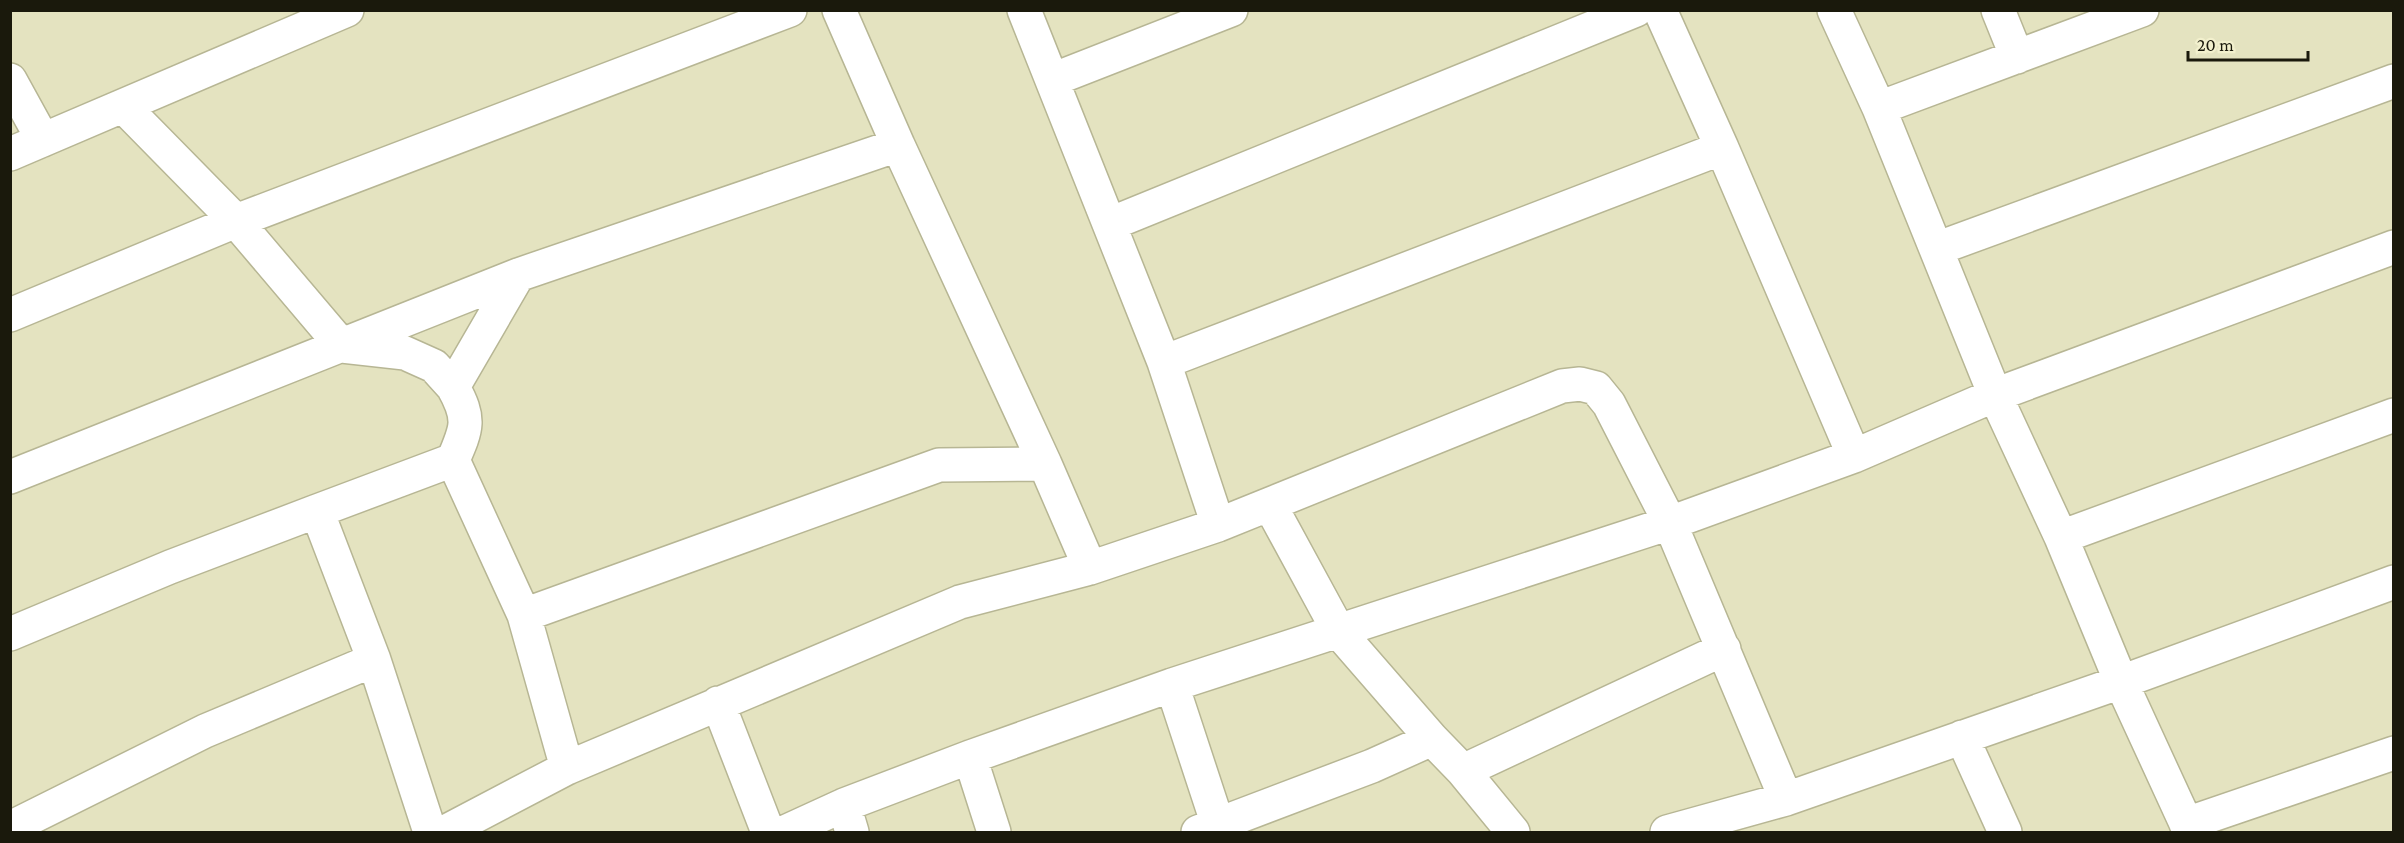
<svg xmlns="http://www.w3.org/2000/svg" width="2404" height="843" viewBox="0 0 2404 843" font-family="'Crimson Pro',serif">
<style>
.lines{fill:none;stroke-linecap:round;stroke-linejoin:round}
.minor-casing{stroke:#b7b694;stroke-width:36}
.minor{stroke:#fff;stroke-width:33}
</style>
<rect width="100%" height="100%" fill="#e4e3c0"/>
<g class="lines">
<defs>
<path id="minor" d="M1024,10L1164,362L1218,525
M1834,10L1879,108
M1998,10L2017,57
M10,80L43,140
M1052,80L1231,10
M123,106L236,221L342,346L405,353L434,366L453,387
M898,145L1045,464L1090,568
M1722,148L1854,456
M10,154L347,10
M1110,224L1636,10
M1936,249L2394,81
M518,275L453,387C471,419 467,428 453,460L524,615L567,768
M10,315L236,221L790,10
M1164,362L1722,148L1660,10
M10,477L518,275L898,145L839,10
M1270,505L1339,632L1432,739L1463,771L1513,832
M317,511L453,460
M2061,537L2394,415
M524,615L939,465L1045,464
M10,634L170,567L317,511L374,660L430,832
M1172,685L1218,825
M718,703L768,832
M1962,737L2005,832
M970,757L994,832
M1463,771L1724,649
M844,805L852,832
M2186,824L2394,753
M10,828L205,731L374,660
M445,832L567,768L960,602L1090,568L1218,525L1562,386L1580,384L1596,388L1609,404L1670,523L1786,799
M785,832L844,805L970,757L1172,685L1670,523L1854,456L1995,395L1879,108L2142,10
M1198,832L1372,766L1432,739
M1667,832L1786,799L2121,682L2394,582
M2190,832L2121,682L2061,537L1995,395L2394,247"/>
</defs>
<use href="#minor" class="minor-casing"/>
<use href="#minor" class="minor"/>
</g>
<rect width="2404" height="843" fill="none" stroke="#1a190c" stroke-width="24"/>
<path d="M2188 51v9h120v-9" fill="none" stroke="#1a190c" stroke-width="3"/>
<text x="2197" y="51" font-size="18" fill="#1a190c" stroke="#f2f0cd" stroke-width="4.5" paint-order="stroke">20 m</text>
</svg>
